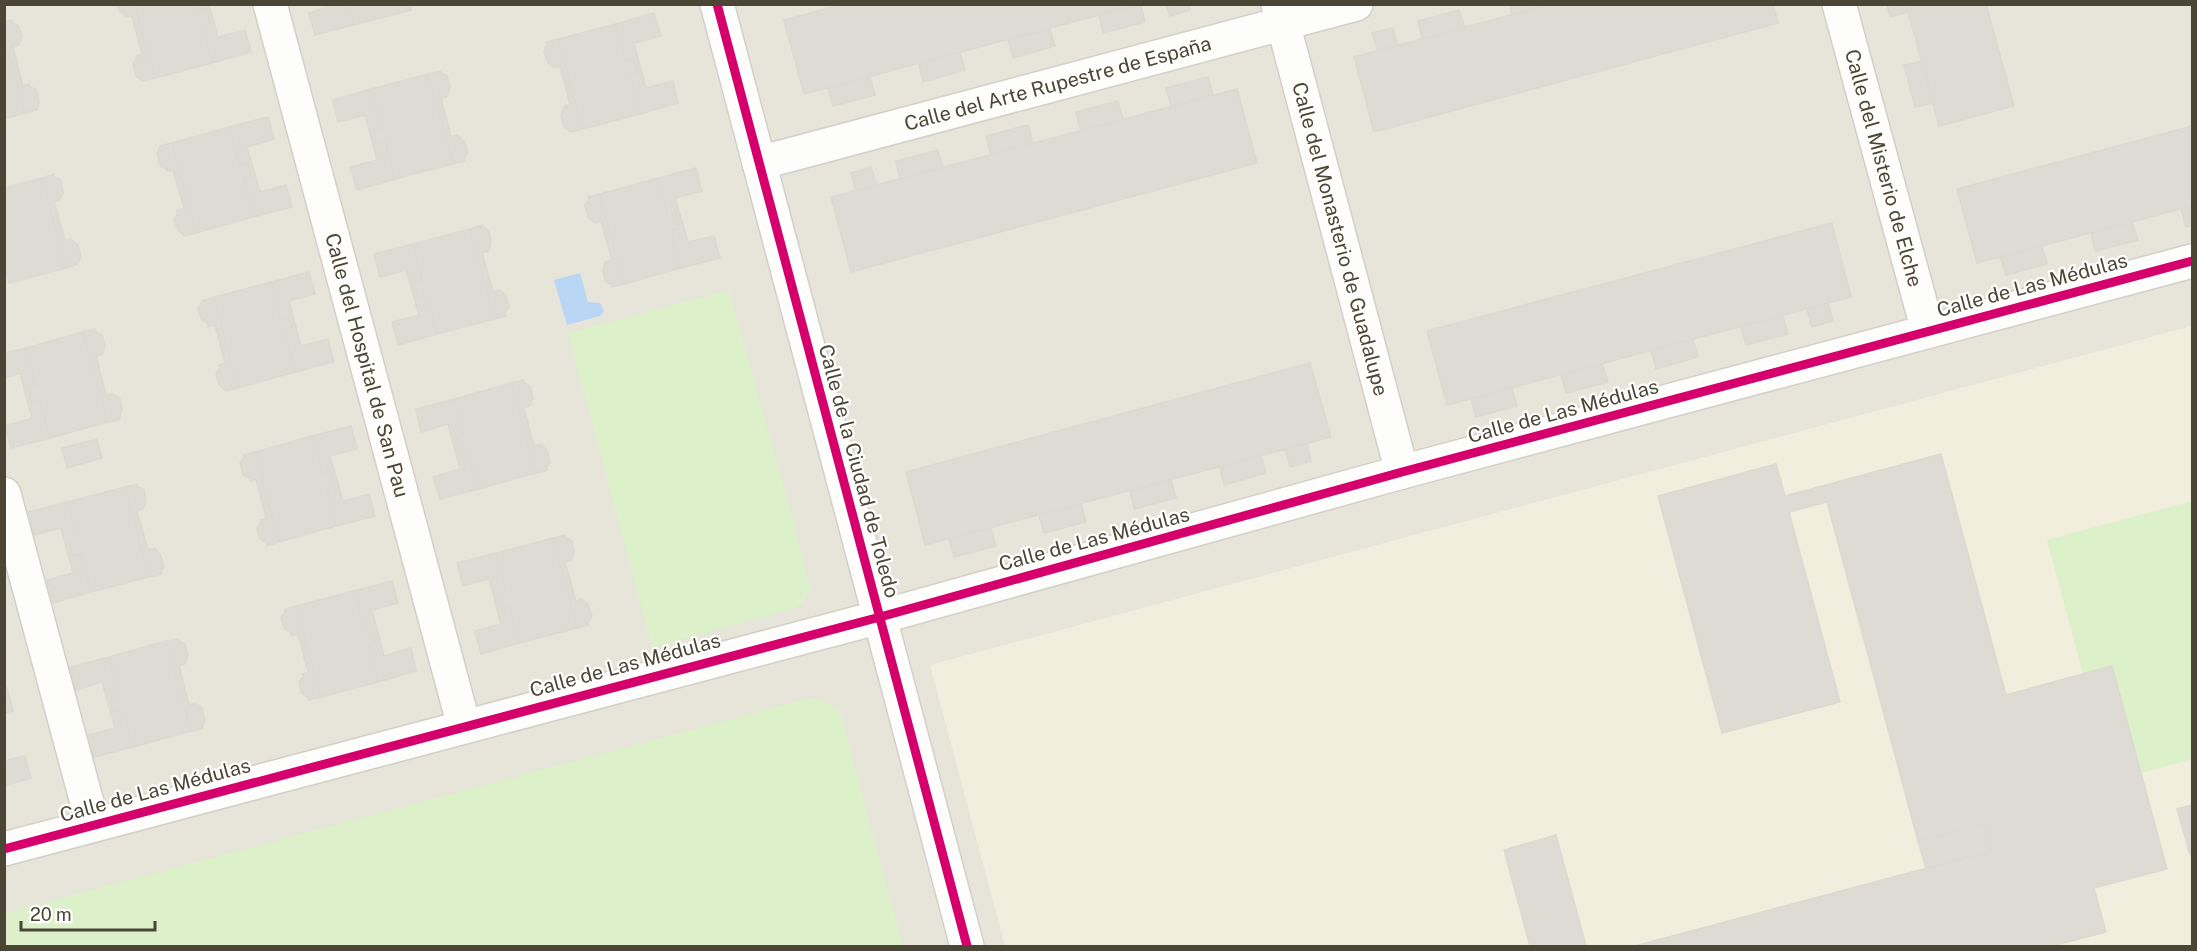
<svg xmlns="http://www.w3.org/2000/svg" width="2197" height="951" viewBox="0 0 2197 951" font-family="'Public Sans',sans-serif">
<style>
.residential{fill:#e7e4d9}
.education{fill:#f1eedd}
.green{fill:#dcf0ca}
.water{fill:#b9d6f4}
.building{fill:#dddbd4;stroke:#dcd9d1;stroke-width:1.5}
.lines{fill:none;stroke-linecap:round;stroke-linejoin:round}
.minor-casing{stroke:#d1d0c9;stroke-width:36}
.minor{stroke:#fdfdfc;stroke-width:33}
.cycleway-casing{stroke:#fff;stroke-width:13}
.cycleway{stroke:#d6006c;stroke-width:9}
.labels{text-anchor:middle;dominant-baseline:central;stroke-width:4.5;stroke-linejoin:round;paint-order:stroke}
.street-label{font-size:20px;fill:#4b4536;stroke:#fff}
</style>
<rect width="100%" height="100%" fill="#f3f2ec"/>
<path class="residential" d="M5,5H2192V946H5Z"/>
<path class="education" d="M2192,326V946H1005L930,665Z"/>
<path class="green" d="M729,290L792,516L810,589L802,604L790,610L652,647L568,333Z
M2192,501V759L2141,773L2112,666L2083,674L2047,540Z
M810,698C823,699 831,703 840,712L903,946H5V913Z"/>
<path class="water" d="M580,273L588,302L600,303L604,311L600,316L567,325L554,280Z"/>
<path class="building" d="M117,4H134L155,78L143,81L136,76L133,64L137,58L136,56L142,54L132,16L125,17V14L119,11Z
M134,4H197L198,11L206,9L210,23L202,25L212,63L155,78Z
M197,4H209L218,37L245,30L251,52L212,63L202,25L210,23L206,9L198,11Z
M335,4H348L354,25L315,35L309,13Z
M348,4H410L411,10L354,25Z
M844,4H1140L804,94L784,20Z
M1141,4L1145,22L1103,33L1099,15Z
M1166,4H1189L1190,10L1170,16Z
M1510,4H1551L1512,15Z
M1551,4H1773L1778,23L1374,132L1354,57Z
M1887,4H1906L1908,12L1890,17Z
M1906,4H1986L2014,106L1939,126Z
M1459,10L1465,28L1422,39L1418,21Z
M654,13L661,36L634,43L646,88L673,81L678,103L640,114L630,75L638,73L634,59L626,62L616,24Z
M12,20L13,23L19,26L22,37L19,45L13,47L23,86L29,84L30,87L37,90L39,102L37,110L25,113L4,39V22Z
M616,24L626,62L634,59L638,73L630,75L640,114L583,129L558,39Z
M1393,28L1398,46L1378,51L1372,33Z
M1050,29L1055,46L1013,58L1008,40Z
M4,39L25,113L4,119Z
M558,39L583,129L571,132L564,127L561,115L564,106L570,105L560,66L554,68L547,62L544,51L547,45L546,42Z
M960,52L965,70L923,82L919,64Z
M1922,61L1933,103L1915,107L1904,65Z
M441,71V73L447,76L450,88L447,97L441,98L451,137L457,135L464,141L468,152L464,158L465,161L453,164L428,74Z
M428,74L453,164L395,179L385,141L377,144L373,130L381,128L371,89Z
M870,77L875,95L833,106L828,88Z
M1208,77L1213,95L1171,106L1166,88Z
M371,89L381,128L373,130L377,144L385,141L395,179L357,190L350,167L377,160L365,115L338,122L333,100Z
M1237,89L1257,163L851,272L831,197Z
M1118,101L1123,119L1081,131L1076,112Z
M268,117L274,139L247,147L260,192L286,185L292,207L253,217L244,180L251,177L248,163L240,166L229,127Z
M1028,125L1033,143L991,155L986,136Z
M2192,126V206L1977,263L1957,189Z
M229,127L240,166L248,163L251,177L244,180L253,217L196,233L172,143Z
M172,143L196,233L184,236L178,230L174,219L178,213L177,210L184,209L173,170L167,171V169L160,166L157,154L160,146Z
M938,150L943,168L900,179L896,161Z
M871,167L877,185L856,191L851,173Z
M696,168L702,191L675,198L688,242L714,236L720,258L681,268L671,231L680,228L676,214L668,217L658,178Z
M54,174V177L61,180L63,192L60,200L54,202L65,240L71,239L78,245L81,256L78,264L66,268L42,178Z
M42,178L66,268L9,283L4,267V188Z
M658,178L668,217L676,214L680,228L671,231L681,268L624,284L600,194Z
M600,194L624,284L612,287L611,284L605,281L603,270L605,262L612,260L601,221L595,223L588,217L585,205L589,200L588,197Z
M2192,206V225L2186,227L2181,209Z
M2132,222L2138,240L2095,251L2091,233Z
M1832,223L1851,297L1447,405L1427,331Z
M482,225L489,232L491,243L489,251L482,253L493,292L499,290L506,295L509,307L505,313L506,316L494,319L470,229Z
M470,229L494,319L437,334L427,296L418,298L414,284L423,282L413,244Z
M413,244L423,282L414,284L418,298L427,296L437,334L398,345L392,322L419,315L406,270L380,277L374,254Z
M2042,246L2047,264L2006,275L2000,257Z
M309,272L315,294L289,301L301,346L328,339L334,362L295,372L285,334L293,332L289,318L281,320L271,282Z
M271,282L281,320L289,318L293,332L285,334L295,372L238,388L214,297Z
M214,297L238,388L226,391L219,385L216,373L220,368L219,365L225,363L215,325L208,327V324L202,320L198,309L202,301Z
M1828,303L1833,321L1812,327L1807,309Z
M1783,316L1788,334L1746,345L1741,327Z
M95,329L96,332L102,335L105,346L102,355L96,356L106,395L112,394L120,399L122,411L119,420L108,422L83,332Z
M83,332L108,422L50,438L40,400L32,402L28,388L36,386L26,348Z
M1693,339L1698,357L1656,369L1651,351Z
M26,348L36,386L28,388L32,402L40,400L50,438L11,448L5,426L32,418L20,373L4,378V353Z
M1310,363L1331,437L925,545L906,472Z
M1602,364L1608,382L1566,393L1561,375Z
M523,380L524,383L530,386L533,398L530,406L524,408L534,446L540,444L547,450L550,462L546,468L548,470L536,473L511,383Z
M511,383L536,473L478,489L467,451L460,453L456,439L464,437L454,399Z
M1512,388L1517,406L1476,417L1471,399Z
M454,399L464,437L456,439L460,453L467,451L478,489L440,499L433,477L460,469L448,424L421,432L416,409Z
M351,426L357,449L330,456L343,501L369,494L375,516L336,526L327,489L334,486L331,473L323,475L312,436Z
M312,436L323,475L331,473L334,486L327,489L336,526L279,542L255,452Z
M97,439L102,458L67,468L62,448Z
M1307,443L1311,461L1290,467L1285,449Z
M255,452L279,542L267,546L266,542L260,539L257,528L261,522L260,520L266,518L256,479L250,481V478L243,475L240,463L244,458L243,455Z
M1941,454L2006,695L2112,666L2167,869L2094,888L2106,932L2052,946H1635L1991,851L1983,824L1918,841L1827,502L1789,512L1840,702L1722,733L1658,496L1776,464L1785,496Z
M1261,455L1266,473L1224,485L1220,467Z
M1171,480L1176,498L1134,509L1130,491Z
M137,484V486L144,490L146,501L143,509L137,511L148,550L154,548L160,554L164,565L161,574L149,577L125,487Z
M125,487L149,577L91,592L82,554L73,556L69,543L78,540L67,502Z
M67,502L78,540L69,543L73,556L82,554L91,592L53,603L47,580L73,573L61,528L34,535L29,512Z
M1081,504L1086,522L1044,533L1039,515Z
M991,528L996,546L954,557L949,539Z
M565,535V537L572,541L574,552L572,560L565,562L576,601L582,599L588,605L592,616L588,622L589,625L577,628L553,538Z
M553,538L577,628L519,643L509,605L501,607L497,593L506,591L496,553Z
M496,553L506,591L497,593L501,607L509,605L519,643L481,654L475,631L501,624L489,579L463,586L457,563Z
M392,581L398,603L372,610L384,656L411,648L416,671L378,682L368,643L376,641L372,627L364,629L354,591Z
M354,591L364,629L372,627L376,641L368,643L378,682L321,697L296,606Z
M296,606L321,697L309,700L308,697L302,694L299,682L303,677L302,674L308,672L298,634L291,636V633L285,629L281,618L285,612L284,610Z
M178,639L179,641L185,644L188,656L185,664L179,666L189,705L195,703L202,708L205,720L202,729L191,731L166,641Z
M166,641L191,731L133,747L123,709L114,711L111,697L119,695L109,657Z
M109,657L119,695L111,697L114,711L123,709L133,747L94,757L88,735L115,728L102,682L76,690L70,667Z
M7,688L13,711L4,713V689Z
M25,756L31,778L4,786V761Z
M2192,805V854L2190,855L2177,809Z
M1983,824L1991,851L1926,869L1918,841Z
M1556,835L1586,946H1530L1504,850Z"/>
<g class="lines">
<defs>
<g id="minor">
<path id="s1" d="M270,4L464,726"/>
<path d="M717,4L967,946"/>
<path id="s2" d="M1278,4L1402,472"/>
<path id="s3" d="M1839,4L1928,331"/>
<path id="s4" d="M759,163L1356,4"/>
<path d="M4,494L93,825"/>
<path d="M4,849L880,617L1402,472L2192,261"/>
</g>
</defs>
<use href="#minor" class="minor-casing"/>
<use href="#minor" class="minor"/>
<defs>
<path id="cycleway" d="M717,4L967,946
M4,849L880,617L1402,472L2192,261"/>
</defs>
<use href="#cycleway" class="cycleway-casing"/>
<use href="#cycleway" class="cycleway"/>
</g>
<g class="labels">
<g class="street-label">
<text stroke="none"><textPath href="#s4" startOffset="309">Calle del Arte Rupestre de España</textPath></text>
<text stroke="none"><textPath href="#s3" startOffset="170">Calle del Misterio de Elche</textPath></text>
<text stroke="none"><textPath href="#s2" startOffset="243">Calle del Monasterio de Guadalupe</textPath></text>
<text transform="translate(2032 285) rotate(-15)">Calle de Las Médulas</text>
<text stroke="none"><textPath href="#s1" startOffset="374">Calle del Hospital de San Pau</textPath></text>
<text transform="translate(1563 411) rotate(-15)">Calle de Las Médulas</text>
<text transform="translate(859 471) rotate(75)">Calle de la Ciudad de Toledo</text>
<text transform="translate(1094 539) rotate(-15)">Calle de Las Médulas</text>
<text transform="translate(625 665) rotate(-15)">Calle de Las Médulas</text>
<text transform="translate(155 790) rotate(-15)">Calle de Las Médulas</text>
</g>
</g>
<rect width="2197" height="951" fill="none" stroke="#4b4536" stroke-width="12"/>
<path d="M21 921v9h134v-9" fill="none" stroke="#4b4536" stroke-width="3"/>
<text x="30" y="921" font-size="18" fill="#4b4536" stroke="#ffffff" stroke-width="4.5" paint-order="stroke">20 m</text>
</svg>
